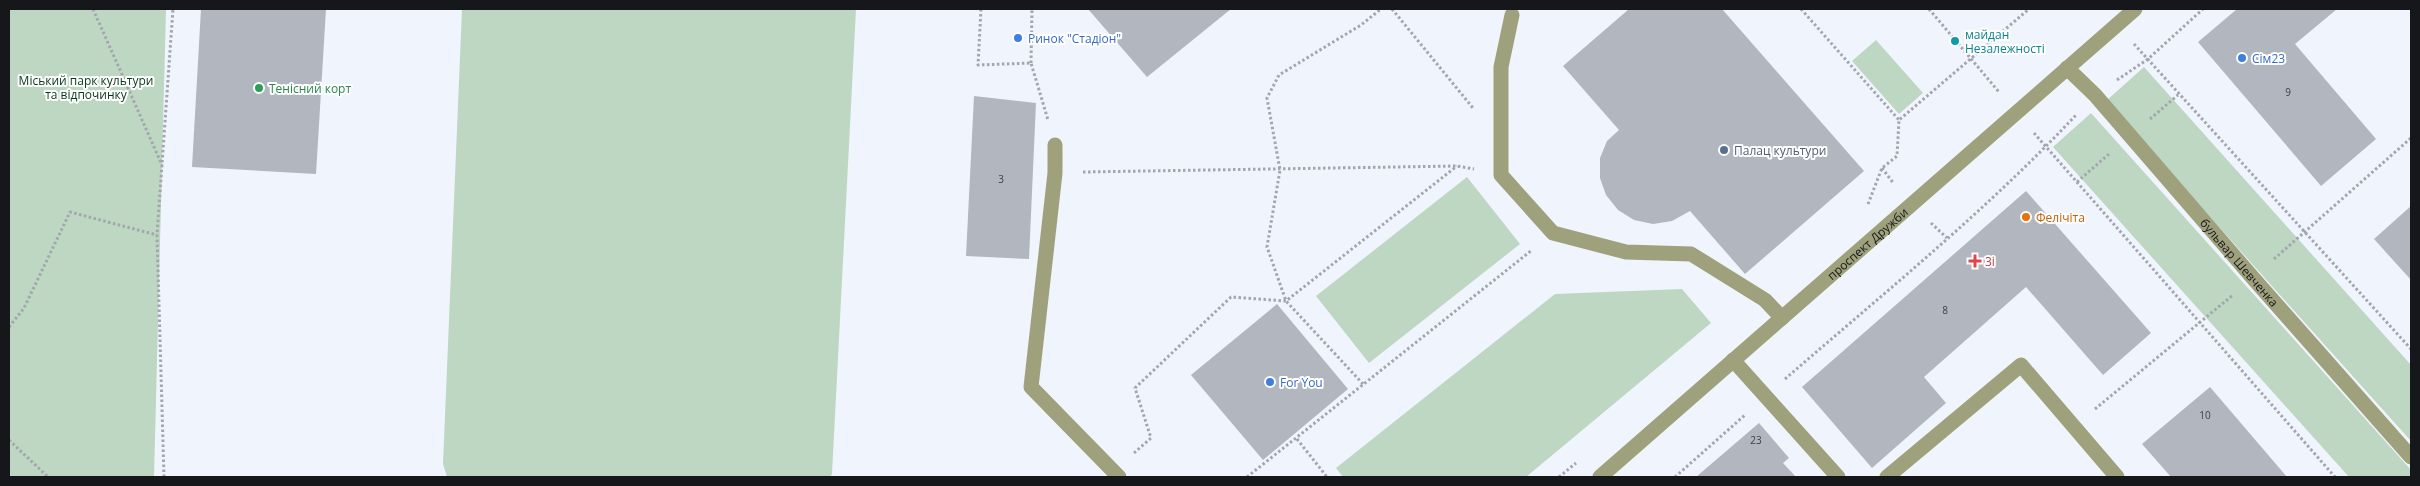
<svg xmlns="http://www.w3.org/2000/svg" width="2420" height="486" viewBox="0 0 2420 486" font-family="'Open Sans',sans-serif">
<style>
.green{fill:#bdd7c3}
.building{fill:#b2b6be}
.lines{fill:none;stroke-linecap:round;stroke-linejoin:round}
.path{stroke:#a3a6ac;stroke-width:3;stroke-dasharray:2.5 2.5;stroke-linecap:butt}
.minor{stroke:#9fa17c;stroke-width:15}
.shop-dot{fill:#3f7fe0;stroke:#fff;stroke-width:2}
.culture-dot{fill:#0f9aa8;stroke:#fff;stroke-width:2}
.leisure-dot{fill:#2e9e5b;stroke:#fff;stroke-width:2}
.service-dot{fill:#5c6f8a;stroke:#fff;stroke-width:2}
.food-dot{fill:#e8710a;stroke:#fff;stroke-width:2}
.health-dot{fill:#e0444e;stroke:#fff;stroke-width:2}
.labels{text-anchor:middle;dominant-baseline:central;stroke-width:4;stroke-linejoin:round;paint-order:stroke}
.number-label{font-size:10px;fill:#3d3f43}
.culture-label{font-size:12px;fill:#0d838f;stroke:#fff;text-anchor:start}
.shop-label{font-size:12px;fill:#366cbe;stroke:#fff;text-anchor:start}
.park-label{font-size:12px;fill:#08361b;stroke:#fff}
.leisure-label{font-size:12px;fill:#27864d;stroke:#fff;text-anchor:start}
.service-label{font-size:12px;fill:#4e5e75;stroke:#fff;text-anchor:start}
.food-label{font-size:12px;fill:#c56008;stroke:#fff;text-anchor:start}
.street-label{font-size:12px;fill:#16171a;stroke:#fff}
.health-label{font-size:12px;fill:#be3a42;stroke:#fff;text-anchor:start}
</style>
<rect width="100%" height="100%" fill="#f0f4fd"/>
<path class="green" d="M9,9H166L154,477H9Z
M462,9H856L832,474L830,477H447L443,464Z
M1876,40L1923,93L1899,114L1852,61Z
M2144,67L2411,365V441L2106,101Z
M2091,113L2411,470V477H2349L2053,147Z
M1467,177L1520,244L1369,363L1316,296Z
M1682,289L1711,323L1526,477H1343L1336,468L1555,294Z"/>
<path class="building" d="M201,9H326L316,174L192,167Z
M1088,9H1231L1147,77Z
M1629,9H1722L1864,171L1745,274L1690,211L1672,221L1653,224L1634,220L1618,210L1606,195L1600,178V158L1607,141L1619,130L1563,66Z
M2237,9H2337L2295,44L2376,139L2321,186L2198,42Z
M974,96L1036,103L1029,259L966,256Z
M2026,191L2151,333L2103,375L2026,287L1924,377L1946,403L1872,468L1802,387Z
M2411,206V280L2374,239Z
M1277,304L1348,389L1263,460L1191,375Z
M2210,387L2287,477H2171L2142,444Z
M1759,423L1789,458L1783,463L1796,477H1696Z"/>
<g class="lines">
<path class="path" d="M93,9L162,165
M981,9L978,65L1031,63L1048,120
M1392,9L1473,108
M1801,9L1899,120
M1929,9L1999,92
M2134,44L2411,349
M1031,63L1032,9
M2117,80L2148,59L2203,9
M2150,119L2178,95
M2034,133L2335,477
M1882,168L1894,184
M1083,172L1457,166L1474,169
M2077,182L2109,154
M1868,204L1882,168L1897,156L1899,120L2029,9
M1931,223L1947,238
M2274,259L2411,138
M9,327L24,308L70,212L157,235
M1785,379C1884,293 1987,210 2076,115
M1363,384L1286,301L1267,247L1280,170L1267,98L1279,75L1361,25L1381,9
M2095,409L2233,295
M1297,439L1327,477
M9,440L48,477
M1134,453L1151,438L1135,388L1231,297L1286,301L1457,166
M164,477L157,235L173,9
M1247,477L1532,250
M1559,477L1576,463
M1675,477L1745,415"/>
<g class="minor">
<path d="M1512,15L1501,67V175L1553,233L1626,252L1691,254L1765,300L1782,318"/>
<path id="s1" d="M2067,68L2095,95L2253,278L2411,457"/>
<path d="M1055,145V173L1031,387L1119,477"/>
<path d="M1733,360L1838,477"/>
<path id="s2" d="M1600,477L2135,9"/>
<path d="M1887,477L2021,365L2117,477"/>
</g>
</g>
<g class="shop-dot">
<circle cx="1018" cy="38" r="5"/>
<circle cx="2242" cy="58" r="5"/>
<circle cx="1270" cy="382" r="5"/>
</g>
<circle class="culture-dot" cx="1955" cy="41" r="5"/>
<circle class="leisure-dot" cx="259" cy="88" r="5"/>
<circle class="service-dot" cx="1724" cy="150" r="5"/>
<circle class="food-dot" cx="2026" cy="217" r="5"/>
<path class="health-dot" d="M1972.5 253.5h5v5h5v5h-5v5h-5v-5h-5v-5h5z"/>
<g class="labels">
<g class="number-label">
<text x="2288" y="92">9</text>
<text x="1001" y="179">3</text>
<text x="1945" y="310">8</text>
<text x="2205" y="415">10</text>
<text x="1756" y="440">23</text>
</g>
<g class="culture-label">
<text x="1965" y="34">майдан<tspan x="1965" dy="14">Незалежності</tspan></text>
</g>
<g class="shop-label">
<text x="1028" y="38">Ринок "Стадіон"</text>
<text x="2252" y="58">Сім23</text>
<text x="1280" y="382">For You</text>
</g>
<g class="park-label">
<text x="86" y="80">Міський парк культури<tspan x="86" dy="14">та відпочинку</tspan></text>
</g>
<g class="leisure-label">
<text x="269" y="88">Тенісний корт</text>
</g>
<g class="service-label">
<text x="1734" y="150">Палац культури</text>
</g>
<g class="food-label">
<text x="2036" y="217">Фелічіта</text>
</g>
<g class="street-label">
<text stroke="none"><textPath href="#s2" startOffset="355">проспект Дружби</textPath></text>
<text stroke="none"><textPath href="#s1" startOffset="260">бульвар Шевченка</textPath></text>
</g>
<g class="health-label">
<text x="1985" y="261">3і</text>
</g>
</g>
<rect width="2420" height="486" fill="none" stroke="#16171a" stroke-width="20"/>
</svg>
